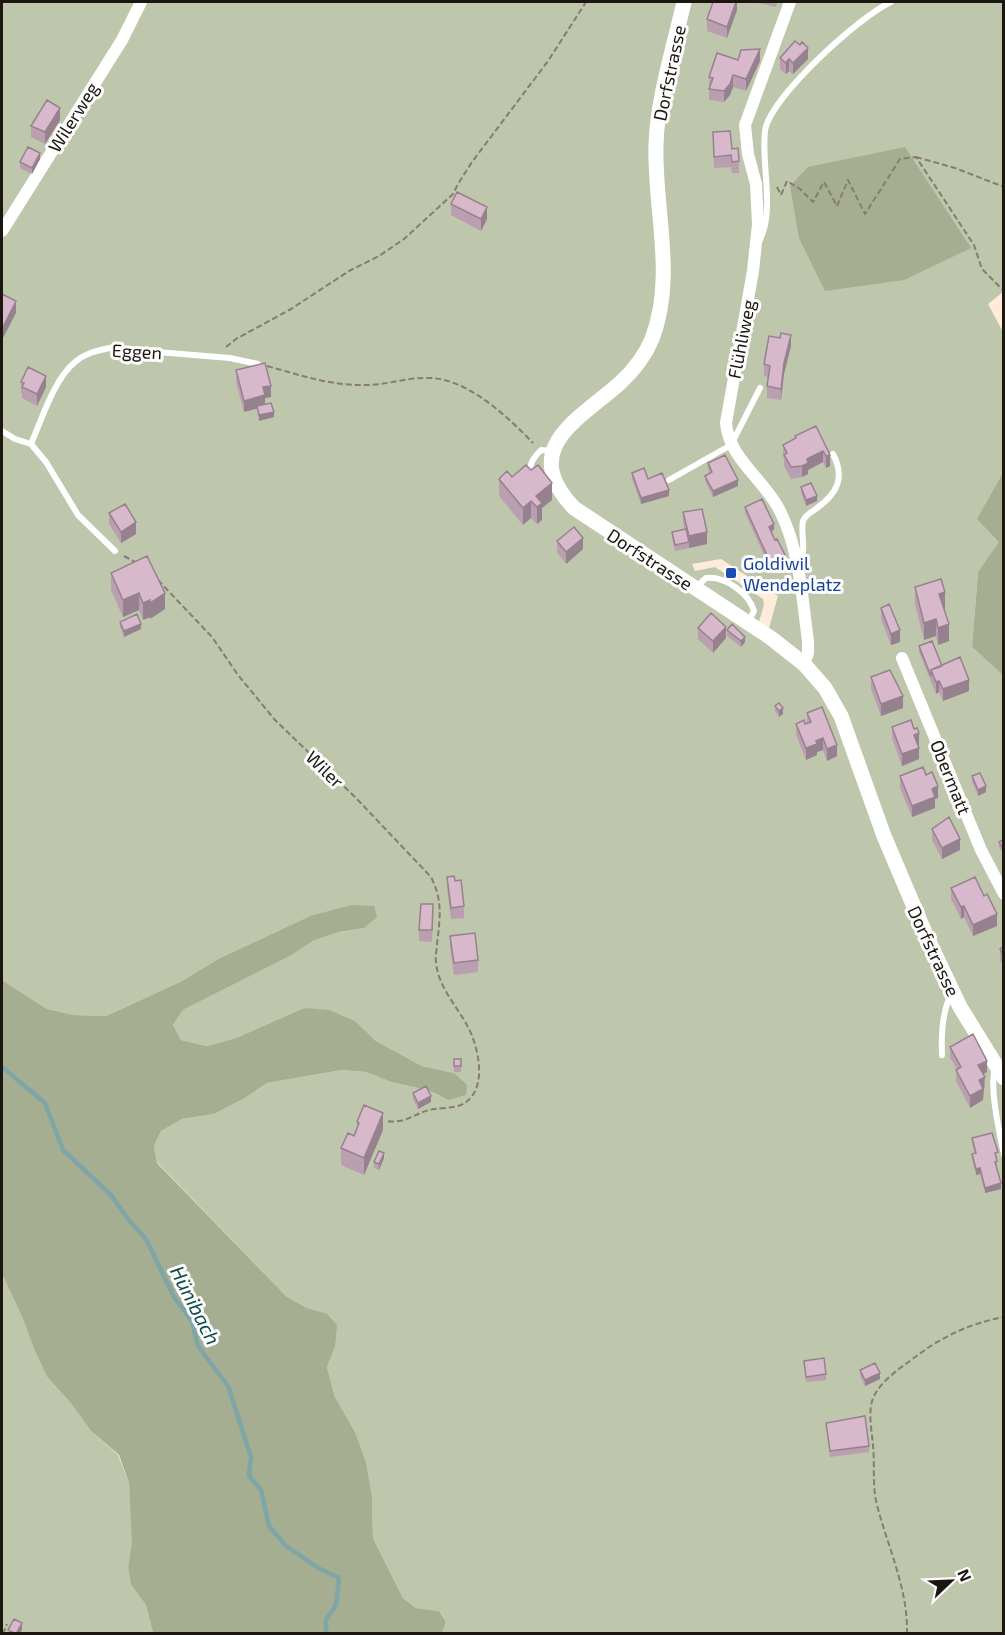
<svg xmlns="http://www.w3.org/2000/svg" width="1005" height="1635" viewBox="0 0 1005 1635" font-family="'Exo 2',sans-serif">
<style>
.green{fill:#bec6ab;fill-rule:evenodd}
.forest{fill:#a6ae91}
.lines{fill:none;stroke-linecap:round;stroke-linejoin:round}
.stream{stroke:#7ea5a7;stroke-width:4.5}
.path{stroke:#887c70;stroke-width:2;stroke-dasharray:6 3;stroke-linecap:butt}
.service{stroke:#fff;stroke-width:6}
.minor{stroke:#fff;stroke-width:12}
.tertiary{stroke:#fff;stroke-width:15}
.wall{fill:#b99faf}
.shaded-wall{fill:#96828e}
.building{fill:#d7b9cb;stroke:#96828e;stroke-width:1.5}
.transit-dot{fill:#1a4fb4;stroke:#fcfcfc;stroke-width:2}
.labels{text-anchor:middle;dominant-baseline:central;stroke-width:6;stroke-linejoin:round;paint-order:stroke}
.street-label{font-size:18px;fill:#1c1610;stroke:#fcfcfc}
.transit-label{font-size:18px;fill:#164399;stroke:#fcfcfc;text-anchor:start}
.water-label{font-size:20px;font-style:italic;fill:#0c494b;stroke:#fcfcfc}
</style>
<rect width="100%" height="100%" fill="#feebd9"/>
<path class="green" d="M2,2H1003V292L988,304L1003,332L1004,473L978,519L1000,542L978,572L972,647L1004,675L1003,1633H442L446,1622L439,1611L416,1608L403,1598L373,1538L372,1498L355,1432L335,1397L327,1367L335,1347L326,1313L307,1308L286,1296L157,1162L154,1146L161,1131L182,1119L214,1114L245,1098L267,1083L342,1070L366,1072L391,1082L427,1090L439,1096L454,1073L422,1066L376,1041L355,1021L304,1008L236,1038L207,1046L181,1040L173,1025L183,1010L292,955L313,941L339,932L364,928L310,916L220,958L180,982L106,1016L74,1015L47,1009L2,980ZM721,559L778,596L769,628L759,622L764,605L763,599L715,567L695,571L692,564Z
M2,1274L23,1319L34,1349L47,1377L69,1401L91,1431L118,1455L129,1483L133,1543L128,1568L131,1585L146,1605L153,1633H2Z"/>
<path class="forest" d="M905,147L971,248L904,280L825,291L799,238L790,186L808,167Z
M1003,473V675L972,647L978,572L999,542L977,519Z
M352,905L374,906L377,917L364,928L339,932L313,941L292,955L183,1010L173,1025L181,1040L207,1046L236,1038L304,1008L329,1010L355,1021L376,1041L422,1066L454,1073L467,1085L466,1095L449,1100L427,1090L391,1082L366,1072L342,1070L267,1083L245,1098L214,1114L182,1119L161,1131L154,1146L157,1163L286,1296L307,1308L326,1313L337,1325L335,1347L327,1367L335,1397L355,1432L366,1463L372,1498L373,1538L403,1598L416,1608L439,1611L446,1622L442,1633H153L146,1605L131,1585L128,1568L132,1543L129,1483L119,1455L91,1431L69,1401L47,1377L34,1349L23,1319L2,1274V980L47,1009L74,1015L106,1016L180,982L220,958L310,916Z"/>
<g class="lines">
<path class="stream" d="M2,1067L45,1103L63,1150L111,1195L128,1219L146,1239L174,1297L192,1321L198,1346L228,1386L251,1457L249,1476L261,1490L269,1526L286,1546L320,1569L338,1577L339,1580L336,1605L326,1620V1634"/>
<path class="path" d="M916,157L955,168L1004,187
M777,187L781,195L787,181L800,189L813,202L824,182L837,206L848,180L865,214L900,159L916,157L974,245L982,269L1004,291
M226,347L236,339L291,309L349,271L379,256L404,239L453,194L458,184L472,162L548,61L586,2
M267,366C300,375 331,386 366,385C387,385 408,377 430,378C468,379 508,417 533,443
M124,556L137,563
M158,580L212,637L238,675L275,720L355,797L431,877C443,901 440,918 437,944C437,949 435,956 436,962C438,987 457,1006 468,1027C479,1048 489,1092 461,1105C453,1108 442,1108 434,1109C415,1112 408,1124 386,1121
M3,1634L7,1624
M907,1634C908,1588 888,1548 877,1505C872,1486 875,1465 873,1446C872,1430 867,1411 874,1396C881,1382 897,1370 910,1361C939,1338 967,1324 1004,1317"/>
<path class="service" d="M760,240C775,209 761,165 765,131C769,98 860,16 891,2
M2,431L15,439L31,444L46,462L78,515L115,551
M31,444C42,419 54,379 75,362C85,353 97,351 109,348L230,358L258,364
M530,475C529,464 533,458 541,450L553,451
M669,480L731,445L760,388
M798,563C808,552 800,534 803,521C806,514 812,512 817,508C838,493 845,477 833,454
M695,588L706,578C725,576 749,593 754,611L748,623
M942,1055C941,1035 942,1013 951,994
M995,1069C989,1088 1000,1135 1004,1155"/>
<path class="minor" d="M790,2L745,125L748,154L756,184L758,224L753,271L726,423C729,459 765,480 780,511C800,551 802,598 808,641V653L804,664
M2,231L122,40L141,2
M902,658L981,850L1004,894"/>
<path class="tertiary" d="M684,2C674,46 657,100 656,145C654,210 676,276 652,339C645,356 633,371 620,383C580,419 517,448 574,508L771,638L804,664L825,688L841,716L884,836L926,935L960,1007L1004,1078"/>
</g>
<path class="wall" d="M737,2V10L727,38L707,31V19Z
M759,2H777L776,7L759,3Z
M780,58L808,59L793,74L789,71L786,74L780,69Z
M738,60L760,61L746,91L733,87L730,95L724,102L709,100V77Z
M60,120L45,144L31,137V126Z
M713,132L732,149L739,161V173H732L731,167L714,168Z
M40,159L32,174L20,168V162Z
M451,204L487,219L481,231L451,215Z
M791,346L784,374L781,400L767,398V386L768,377L764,376V364Z
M236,370L271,397L265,398V404L274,417L259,421L257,409L244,412L236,382Z
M21,382L46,387L37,406L22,398V394L21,393Z
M816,426L830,466L826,468L823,462L808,470V474L802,477L791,479L784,466V459L783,456V445L795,439V436Z
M708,463L738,486L713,497L705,481V476L710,473L708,469Z
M632,473L648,479L669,496L641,504L632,479Z
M512,477L552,500L542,508V520L537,524L531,518L523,525L499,496V479Z
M801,487L817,501L806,506L801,493Z
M745,507L774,530L771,531L785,561L770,568L745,513Z
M683,512L707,544L675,551L672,538V532L685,530L683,524Z
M109,513L136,534L121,543L109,524Z
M557,541L583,549L566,564L557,552Z
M111,573L165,609L150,619V617L143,620L139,610L123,617L111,590Z
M915,587L945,609L944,610L949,641L938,645L936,636L924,640L915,604Z
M881,608L900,642L891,645L881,619Z
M120,622L141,629L124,637L120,627Z
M698,628L726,638L713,653L698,639Z
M727,630L745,642L741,647L727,636Z
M919,646L942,666L969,691L943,701L939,692L936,694L919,652Z
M871,677L903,708L881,716L871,689Z
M775,706L783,714L779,717L775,711Z
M807,713L837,756L827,761L823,750L817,752V755L806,760L796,735V724H805L807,723Z
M892,727L919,745H918L919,759L902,766L892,738Z
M900,776L938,798L935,799V808L912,817L900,788Z
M972,776L986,792L978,796L972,782Z
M932,829L960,850L942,859L932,840Z
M1004,839V856L999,847V842Z
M447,877L455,881L464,906V918L451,919L447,888Z
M951,888L997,926L973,936L964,917L961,919L951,899Z
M433,916L432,942L419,941V930Z
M450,936L478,960V972L454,975L450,947Z
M1004,946V968L1000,960V949Z
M950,1047L987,1072L983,1074L985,1088L983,1089V1100L970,1108L956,1081V1070L957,1069L950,1058Z
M454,1059H461V1072H454Z
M413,1093L431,1102L418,1109L413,1099Z
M357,1122L383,1130L364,1175L341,1165V1148L354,1136L357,1129Z
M972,1138L998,1158H997V1167L1001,1189L985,1193L980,1174L976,1175L972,1160V1154H975L972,1144Z
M384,1158L379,1170L374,1168V1162Z
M804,1361L826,1374V1380L806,1382Z
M860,1370L880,1379L865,1386L860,1376Z
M826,1423L869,1446V1452L830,1457Z"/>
<path class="shaded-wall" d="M736,2H737V10L727,38V27Z
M808,48V59L793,74V63Z
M760,49V61L746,91V79Z
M789,59V71L786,74V63Z
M733,75V87L730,95L724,102V91Z
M60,108V120L45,144V132Z
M40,153V159L32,174V168Z
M487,207V219L481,231V219Z
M16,301V313L2,340V329Z
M791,335V346L784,374L781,400V389L784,363Z
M46,376V387L37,406V394Z
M271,386V397L265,398V406L244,412V401L263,387Z
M274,412V417L259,421V415Z
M823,451V462L808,470V474L802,477V466L807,459Z
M830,455V466L826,468V456Z
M738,480V486L713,497V491Z
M552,483V500L542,508V520L537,524V507L536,496Z
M669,490V496L641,504V498Z
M817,496V501L806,506V500Z
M531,501V518L523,525V508Z
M136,522V534L121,543V532Z
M774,524V530L769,532V527Z
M707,532V544L689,548V536Z
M583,538V549L566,564V552Z
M785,555V561L770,568V562Z
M945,592V609L939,611V594Z
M139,593V610L123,617V600Z
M165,593V609L150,619V603Z
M150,600V617L143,620V603Z
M936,619V636L924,640V623Z
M141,624V629L124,637V631Z
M949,624V641L938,645V628Z
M726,627V638L713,653V641Z
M900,630V642L891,645V634Z
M745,637V642L741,647V641Z
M969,680V691L943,701V689Z
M939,681V692L936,694V682Z
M903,696V708L881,716V704Z
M783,708V714L779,717V711Z
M919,733V745L914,747V735Z
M823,738V750L817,752V755L806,760V748L816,741Z
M837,745V756L827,761V749Z
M919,748V759L902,766V754Z
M938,786V798L935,799V808L912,817V806L932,789Z
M986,786V792L978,796V790Z
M960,839V850L942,859V848Z
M964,906V917L961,919V907Z
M997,914V926L973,936V925Z
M987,1061V1072L978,1077V1065Z
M985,1077L983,1100L970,1108V1096L979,1080Z
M431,1096V1102L418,1109V1103Z
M383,1113V1130L364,1175V1158Z
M384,1153V1158L379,1170V1164Z
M980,1168V1174L976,1175V1169Z
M1001,1183V1189L985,1193V1188Z
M880,1373V1379L865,1386V1380Z
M22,1623V1629L20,1634H16Z"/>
<path class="building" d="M713,2H736L727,27L707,19Z
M795,41L800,45L802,42L808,48L793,63L789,59L786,63L780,58Z
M760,49L746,79L733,75L730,84L724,91L709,89L713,78L709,77L717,53L738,60L741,50Z
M47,100L60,108L45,132L31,126Z
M730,131L732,149L738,148L739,161L732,162L731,155L714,157L713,132Z
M28,147L40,153L32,168L20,162Z
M457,192L487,207L481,219L451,204Z
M2,294L16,301L2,329Z
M781,333L791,335L784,363L781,389L767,386L770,366L764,364L769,336L780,338Z
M265,363L271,386L263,387L265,395L244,401L236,370Z
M28,367L46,376L37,394L22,387L24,383L21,382Z
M271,403L274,412L259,415L257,406Z
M816,426L830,455L826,456L823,451L807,459L808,463L802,466L791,467L784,455L787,453L783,445L796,438L795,436Z
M725,455L738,480L713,491L705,476L712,472L708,463Z
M526,465L531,470L538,465L552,483L536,496L542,503L537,507L531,501L523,508L499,479L507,471L512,477Z
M644,468L648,479L662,473L669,490L641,498L632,473Z
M811,483L817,496L806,500L801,487Z
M762,499L774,524L769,527L775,540L777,539L785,555L770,562L745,507Z
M125,504L136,522L121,532L109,513Z
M702,509L707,532L689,536L683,512Z
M574,527L583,538L566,552L557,541Z
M686,529L689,542L675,545L672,532Z
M147,556L165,593L150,603V600L143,603L139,593L123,600L111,573Z
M941,579L945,592L939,594L949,624L938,628L936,619L924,623L915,587Z
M889,604L900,630L891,634L881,608Z
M711,613L726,627L713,641L698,628Z
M137,614L141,624L124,631L120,622Z
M732,624L745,637L741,641L727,630Z
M932,641L942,666L931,670V676L919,646Z
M960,657L969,680L943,689L939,681L936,682L931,670Z
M890,670L903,696L881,704L871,677Z
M779,703L783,708L779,711L775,706Z
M822,707L837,745L827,749L823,738L816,741L817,744L806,748L796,724L804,720L805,724L811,722L807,713Z
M911,720L914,729L917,728L919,733L914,735L919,748L902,754L892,727Z
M923,767L926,775L932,772L938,786L932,789L935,797L912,806L900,776Z
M980,773L986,786L978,790L972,776Z
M949,817L960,839L942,848L932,829Z
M1004,839V850L999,842Z
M454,876L455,881L461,880L464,906L451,908L447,877Z
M975,877L984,896L987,894L997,914L973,925L964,906L961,907L951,888Z
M421,904H433L432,930H419Z
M475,933L478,960L454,963L450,936Z
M1004,946V956L1000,949Z
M973,1034L987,1061L978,1065L985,1077L979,1080L983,1089L970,1096L956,1070L961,1067L950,1047Z
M454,1059H461V1066H454Z
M426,1086L431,1096L418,1103L413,1093Z
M364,1105L383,1113L364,1158L341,1148L348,1133L354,1136L359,1123L357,1122Z
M992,1133L998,1152L995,1153L997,1161L995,1162L1001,1183L985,1188L980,1168L976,1169L972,1154L976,1153L972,1138Z
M379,1151L384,1153L379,1164L374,1162Z
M824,1358L826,1374L806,1377L804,1361Z
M875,1363L880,1373L865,1380L860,1370Z
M865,1416L869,1446L830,1451L826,1423Z
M14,1619L22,1623L16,1634L8,1630Z"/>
<rect class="transit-dot" x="725" y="567" width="12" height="12" rx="3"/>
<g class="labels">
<g class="street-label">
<text transform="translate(669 73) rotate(-78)">Dorfstrasse</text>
<text transform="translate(73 117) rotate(-58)">Wilerweg</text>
<text transform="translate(741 339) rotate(-79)">Flühliweg</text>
<text transform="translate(137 351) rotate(3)">Eggen</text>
<text transform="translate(650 559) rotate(33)">Dorfstrasse</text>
<text transform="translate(325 769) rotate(44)">Wiler</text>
<text transform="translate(951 777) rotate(68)">Obermatt</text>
<text transform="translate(934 951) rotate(65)">Dorfstrasse</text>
</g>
<g class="transit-label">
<text x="743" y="563">Goldiwil<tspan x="743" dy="21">Wendeplatz</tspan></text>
</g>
<g class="water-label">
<text transform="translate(196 1305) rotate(63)">Hünibach</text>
</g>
</g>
<rect width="1005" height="1635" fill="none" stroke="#1c1610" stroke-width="6"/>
<g transform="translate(951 1581) rotate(67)" stroke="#fcfcfc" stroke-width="4.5" paint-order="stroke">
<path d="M0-4.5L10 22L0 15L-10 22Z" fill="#1c1610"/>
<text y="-9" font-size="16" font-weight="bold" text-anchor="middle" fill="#1c1610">N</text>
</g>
</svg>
